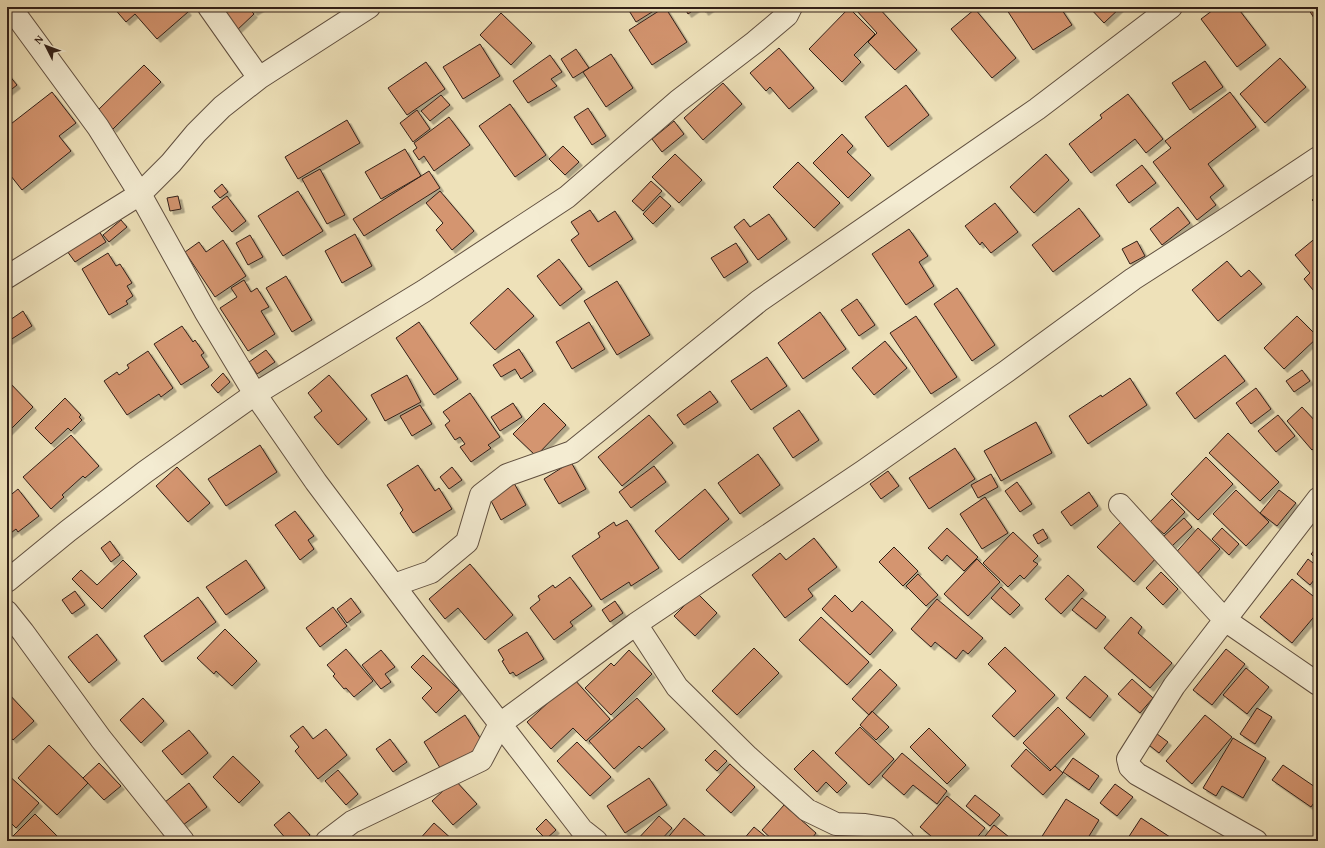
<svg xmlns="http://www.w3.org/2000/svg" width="1325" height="848" viewBox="0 0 1325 848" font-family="'Gentium Book Plus',serif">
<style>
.building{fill:#d49570;stroke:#322018;filter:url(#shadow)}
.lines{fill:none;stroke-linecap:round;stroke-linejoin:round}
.minor-casing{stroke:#615040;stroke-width:24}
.minor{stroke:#f4ecd2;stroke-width:22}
</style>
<defs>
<filter id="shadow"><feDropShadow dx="3.5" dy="3.5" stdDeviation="0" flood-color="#0004"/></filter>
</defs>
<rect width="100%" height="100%" fill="#eee1b9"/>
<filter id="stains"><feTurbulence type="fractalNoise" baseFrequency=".005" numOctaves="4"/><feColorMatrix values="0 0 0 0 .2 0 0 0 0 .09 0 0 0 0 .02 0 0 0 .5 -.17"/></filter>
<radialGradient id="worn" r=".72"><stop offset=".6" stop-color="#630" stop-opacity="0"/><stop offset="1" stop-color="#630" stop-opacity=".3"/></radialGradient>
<path class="building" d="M113,7H184L188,12L157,39L135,14L126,22Z
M231,7H248L254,14L235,32L221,17Z
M250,7H262L254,12Z
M631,7H660L636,22L628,9Z
M665,7L687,42L652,65L629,30Z
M684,7H698L688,14Z
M702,7H712L705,12Z
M859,7H878L917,50L895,70L868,42L877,33L856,10Z
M1005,7H1060L1072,25L1033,50Z
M1089,7H1121L1104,23Z
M1217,7H1237L1266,45L1237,67L1201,19Z
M1307,7H1318V15L1314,18Z
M849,8L875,34L854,55L861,62L842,82L809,49Z
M975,9L1016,58L992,78L951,29Z
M501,13L532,43L511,65L480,35Z
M480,44L500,76L463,99L443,67Z
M779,48L814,88L789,109L770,87L766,91L750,73Z
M576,49L589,68L573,78L561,59Z
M611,54L633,88L606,107L583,72Z
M550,55L562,72L551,79L557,86L528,103L513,81Z
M1280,58L1306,87L1265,123L1240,94Z
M1205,61L1223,87L1190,110L1172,83Z
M426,62L445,89L407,115L388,88Z
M144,65L161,82L113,129L96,112Z
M8,74L17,85L7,93V75Z
M723,83L742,104L703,140L684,118Z
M906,85L929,115L888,147L865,117Z
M52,92L76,123L59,136L71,151L22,190L7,171V127Z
M1230,92L1256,127L1208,164L1224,186L1210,197L1216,205L1197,220L1153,162L1171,148L1165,141Z
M1128,94L1163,139L1146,153L1135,139L1091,173L1069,144L1102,118L1100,115Z
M441,95L450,105L430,121L421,111Z
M510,104L546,155L515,177L479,126Z
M588,108L606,136L592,145L574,117Z
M417,110L430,129L413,142L400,123Z
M449,117L470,145L434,171L424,156L419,160L413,151L417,148L414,143Z
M347,120L360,143L298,179L285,157Z
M674,121L684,134L662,152L652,139Z
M842,134L853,146L847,152L871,175L848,198L813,163Z
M563,146L579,162L565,175L549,159Z
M405,149L421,176L381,199L365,172Z
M675,154L702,180L679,203L652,177Z
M1046,154L1069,180L1034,213L1010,187Z
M798,162L840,203L814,228L773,187Z
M1142,165L1156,183L1129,203L1116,185Z
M320,169L345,215L327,224L302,179Z
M429,171L440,188L364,236L353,219Z
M651,181L662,191L643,211L632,201Z
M222,184L228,192L220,198L214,191Z
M298,191L323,231L283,256L258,216Z
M440,191L474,231L452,250L436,230L443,223L426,203Z
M1318,195V206L1312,200Z
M178,196L181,209L170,211L167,198Z
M227,196L246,221L232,232L212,207Z
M660,196L671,206L653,224L643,214Z
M995,203L1018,232L991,253L982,242L980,245L965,226Z
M1178,207L1190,223L1162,245L1150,229Z
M1079,208L1100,236L1053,272L1032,245Z
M590,210L598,222L615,211L633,239L589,267L571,240L579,234L571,222Z
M769,214L787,239L758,260L734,227L744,219L750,227Z
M121,220L127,227L109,242L103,235Z
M909,229L928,256L919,262L934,286L906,305L872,254Z
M99,231L106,242L75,262L67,251Z
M355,234L372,266L342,283L325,251Z
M250,235L263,257L248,265L236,243Z
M1318,236V296L1304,279L1310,273L1295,255Z
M223,240L246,276L215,297L185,252L199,242L206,252Z
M1137,241L1145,256L1130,264L1122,249Z
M736,243L748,262L724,278L711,258Z
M108,253L116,266L120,264L132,283L127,286L133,296L126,301L128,304L109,315L82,269Z
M559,259L582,289L560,306L537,276Z
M1227,261L1241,277L1249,270L1262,284L1218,321L1192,290Z
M286,276L312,320L292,332L266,288Z
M244,280L251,292L257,288L269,307L261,311L275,334L248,351L220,308L237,297L231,288Z
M617,281L650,335L617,355L584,301Z
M508,288L534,316L495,350L470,323Z
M957,288L995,345L972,361L934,304Z
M857,299L875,325L859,336L841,310Z
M23,311L32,326L7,342V322Z
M820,312L846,349L803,379L778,343Z
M916,316L957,377L931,394L890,333Z
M1297,316L1318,337L1284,369L1264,348Z
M419,322L458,379L434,395L396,338Z
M589,322L605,349L572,369L556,342Z
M182,326L193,342L195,340L204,353L201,355L209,367L181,385L154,344Z
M885,341L907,368L874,395L852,368Z
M519,349L533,371L521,379L515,369L501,377L493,365Z
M266,350L275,362L257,374L249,362Z
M148,351L173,388L161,397L159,394L127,415L104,381L117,372L119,375L129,368L127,365Z
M1225,355L1245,381L1195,419L1176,393Z
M767,357L787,386L751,410L731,381Z
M1302,370L1310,381L1294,392L1286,381Z
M223,373L230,382L218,393L211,385Z
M329,375L367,419L338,445L314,417L322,411L308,393Z
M407,375L421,402L385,421L371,395Z
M1130,378L1147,405L1088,444L1069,416L1101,395L1102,397Z
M7,380L33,407L7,433Z
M1256,388L1271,409L1251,424L1236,403Z
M710,391L718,402L684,425L677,415Z
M470,393L500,437L488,445L491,448L471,462L460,447L465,444L460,437L455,440L445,425L450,421L443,412Z
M65,398L81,415L79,417L82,420L71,431L68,428L51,444L35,428Z
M513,403L522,417L500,431L491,417Z
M544,403L566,425L536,456L513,434Z
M420,405L432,424L412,436L400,416Z
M1302,407L1318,424V444L1312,450L1287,421Z
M799,410L819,440L793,458L773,428Z
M649,415L673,443L622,486L598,457Z
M1278,415L1295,436L1276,452L1258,431Z
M1036,422L1052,453L1001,481L984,451Z
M1228,433L1279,482L1260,501L1209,453Z
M71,435L99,466L85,478L83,476L62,495L64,497L51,509L23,477Z
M260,445L277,472L226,506L208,479Z
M955,448L975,479L929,509L909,478Z
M758,454L780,485L740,514L718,483Z
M1206,457L1233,484L1198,520L1171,494Z
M571,462L586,489L559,504L544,479Z
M418,465L435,491L439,488L452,509L413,533L400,513L403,510L387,485Z
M654,466L666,482L631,508L619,492Z
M177,467L210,503L188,522L156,486Z
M452,467L462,480L449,489L440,477Z
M888,471L899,486L881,499L870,484Z
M991,474L998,487L978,498L971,485Z
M1017,482L1032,504L1020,512L1005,491Z
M514,483L526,505L501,520L489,497Z
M18,489L39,516L18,532L16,529L7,536V498Z
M705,489L729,519L679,560L655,531Z
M1236,490L1269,522L1246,546L1213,514Z
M1279,490L1296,503L1277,526L1260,513Z
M1089,492L1098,506L1071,526L1061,512Z
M985,497L1008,533L982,549L960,514Z
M1172,499L1185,512L1164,534L1150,522Z
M295,511L314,536L308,540L314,549L300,560L275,525Z
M1184,518L1192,527L1172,546L1163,537Z
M627,520L659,568L631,586L629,582L601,600L572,556L600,537L598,533L614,522L616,526Z
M1121,522L1158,556L1134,582L1097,547Z
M947,528L978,557L964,571L947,555L942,561L928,548Z
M1198,528L1220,549L1194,578L1171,558Z
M1222,528L1239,544L1229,555L1212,539Z
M1043,529L1048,538L1038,544L1033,535Z
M1013,532L1038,556L1033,561L1038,564L1024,579L1020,575L1008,587L983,563Z
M814,538L837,567L808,589L813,596L785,618L752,575L780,553L786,560Z
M110,541L120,555L111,562L101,548Z
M1318,546V561L1311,554Z
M894,547L918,571L903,586L879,562Z
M977,559L1000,582L968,616L944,594Z
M1308,559L1318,567V575L1310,585L1297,574Z
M123,560L137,574L102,609L72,579L81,570L97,585Z
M246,560L265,588L226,615L206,587Z
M470,564L513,615L485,640L458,608L445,619L429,599Z
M1161,572L1178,589L1163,605L1146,588Z
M918,574L938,595L926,606L906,586Z
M1068,575L1084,590L1061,614L1045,599Z
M570,577L592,606L570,622L573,626L554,640L530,608L540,600L538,596L553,585L555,588Z
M1292,579L1318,600V612L1292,643L1260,617Z
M1001,587L1020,605L1010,615L991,598Z
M75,591L85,605L72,614L62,600Z
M697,593L717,613L695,636L674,616Z
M835,595L852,612L862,601L893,630L870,655L822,609Z
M198,597L216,622L162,662L144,636Z
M351,598L361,612L347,623L337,609Z
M1082,598L1106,617L1096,629L1072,610Z
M937,599L983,638L968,654L963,650L956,659L935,642L931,647L911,629Z
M615,601L623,613L610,622L602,610Z
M333,607L347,626L320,647L306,628Z
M821,617L869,662L847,685L799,640Z
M1131,617L1142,627L1138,633L1172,663L1150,688L1104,648Z
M225,629L257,661L232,686L216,671L214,674L197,658Z
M527,632L544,659L516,676L513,672L510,674L502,661L504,660L498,650Z
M97,634L117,660L89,683L68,657Z
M1005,647L1055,695L1014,737L992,716L1016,691L988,664Z
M754,648L779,673L737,715L712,691Z
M346,649L373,681L354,697L346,688L344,689L333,676L335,674L327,665Z
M1226,649L1245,664L1212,705L1193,690Z
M381,650L395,667L385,674L391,682L381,689L362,665Z
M629,650L652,674L611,715L585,688L611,663L614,666Z
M423,655L459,690L436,713L422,698L432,688L411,667Z
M1246,668L1269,687L1247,714L1223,695Z
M880,669L897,685L869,715L852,699Z
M1085,676L1108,696L1090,718L1066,698Z
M574,679L610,719L586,741L573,728L551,749L527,722Z
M1132,679L1153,698L1140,713L1118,694Z
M7,692L34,721L13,740L7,733Z
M143,698L164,721L141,743L120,720Z
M637,698L665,729L642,749L639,746L614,769L589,741Z
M1058,707L1085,734L1051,770L1023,743Z
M1257,708L1272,717L1255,744L1240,734Z
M872,711L889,727L876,740L860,725Z
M465,715L484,744L442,771L424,742Z
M1205,715L1232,737L1192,784L1166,761Z
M303,726L313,739L326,729L347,755L318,779L295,751L299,747L290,736Z
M860,727L894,759L869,785L835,753Z
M929,728L966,765L947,784L910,747Z
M189,730L208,753L182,775L162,751Z
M1153,731L1168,742L1159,753L1145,742Z
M1233,738L1266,758L1243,798L1222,786L1216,796L1203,788Z
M390,739L407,762L393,772L376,749Z
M577,742L611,777L590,796L557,761Z
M49,745L88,783L57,815L18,778Z
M1026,749L1050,771L1055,766L1063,773L1043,795L1011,766Z
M715,750L727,761L717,771L705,760Z
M813,750L847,783L837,793L826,782L817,792L794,769Z
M902,753L947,791L937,804L913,785L904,795L882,776Z
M233,756L260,782L239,803L213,777Z
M1073,758L1099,776L1089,790L1063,772Z
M99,763L121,786L104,800L83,778Z
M730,764L755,787L731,813L706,790Z
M1283,765L1318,789V797L1311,807L1272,780Z
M338,770L358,794L346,805L325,781Z
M7,774L39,803L16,828L7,819Z
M649,778L667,805L625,833L607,806Z
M455,780L477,804L453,825L432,801Z
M189,783L207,807L183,825L165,802Z
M1115,784L1133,797L1117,816L1100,803Z
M975,795L1000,815L990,826L966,806Z
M947,796L985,828L974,841H937L920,827Z
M1066,799L1099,820L1086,841H1039Z
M784,805L816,833L810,841H774L762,830Z
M289,812L310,835L303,841H288L274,825Z
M35,814L62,841H15L11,838Z
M659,816L672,828L660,841H636Z
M684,818L711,841H665Z
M1141,818L1176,841H1126Z
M546,819L556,830L546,839L536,829Z
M434,823L454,841H418Z
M994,825L1014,841H981Z
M754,827L771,841H742Z
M852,833L861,841H845Z"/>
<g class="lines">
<defs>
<path id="minor" d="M10,7L98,127L140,194L171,163L196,133L222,107L259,78L369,7
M209,7L259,78
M7,277L140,194L205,311L255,394L316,482L416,615L582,830L596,841
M1120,505L1225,620L1318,684
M7,581L68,531L145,472L255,394L424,291L567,197L678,101L755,42L787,15L791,7
M394,585L431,572L467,542L481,495L507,475L572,452L759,301L1037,109L1171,7
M7,612L23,632L101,739L183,841
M636,624L677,687L748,757L807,810L836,824L865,825L889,829L903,841
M327,841L352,822L481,760L500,724L636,624L864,471L1007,371L1133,279L1220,223L1318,158
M1256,841L1137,774L1130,767L1128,759L1174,686L1318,499"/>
</defs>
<use href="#minor" class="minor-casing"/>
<use href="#minor" class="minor"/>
</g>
<rect width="1325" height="848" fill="none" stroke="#eee1b9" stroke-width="24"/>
<rect x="8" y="8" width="1309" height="832" fill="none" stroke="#322018" stroke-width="2"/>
<rect x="12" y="12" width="1301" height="824" fill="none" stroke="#322018"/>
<g transform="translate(46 46) rotate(312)" stroke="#f4ecd2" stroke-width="3" paint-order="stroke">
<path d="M0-3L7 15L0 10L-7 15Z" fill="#322018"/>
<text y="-6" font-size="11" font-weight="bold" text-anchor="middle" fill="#322018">N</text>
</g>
<rect width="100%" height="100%" filter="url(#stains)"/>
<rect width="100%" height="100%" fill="url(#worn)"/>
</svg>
